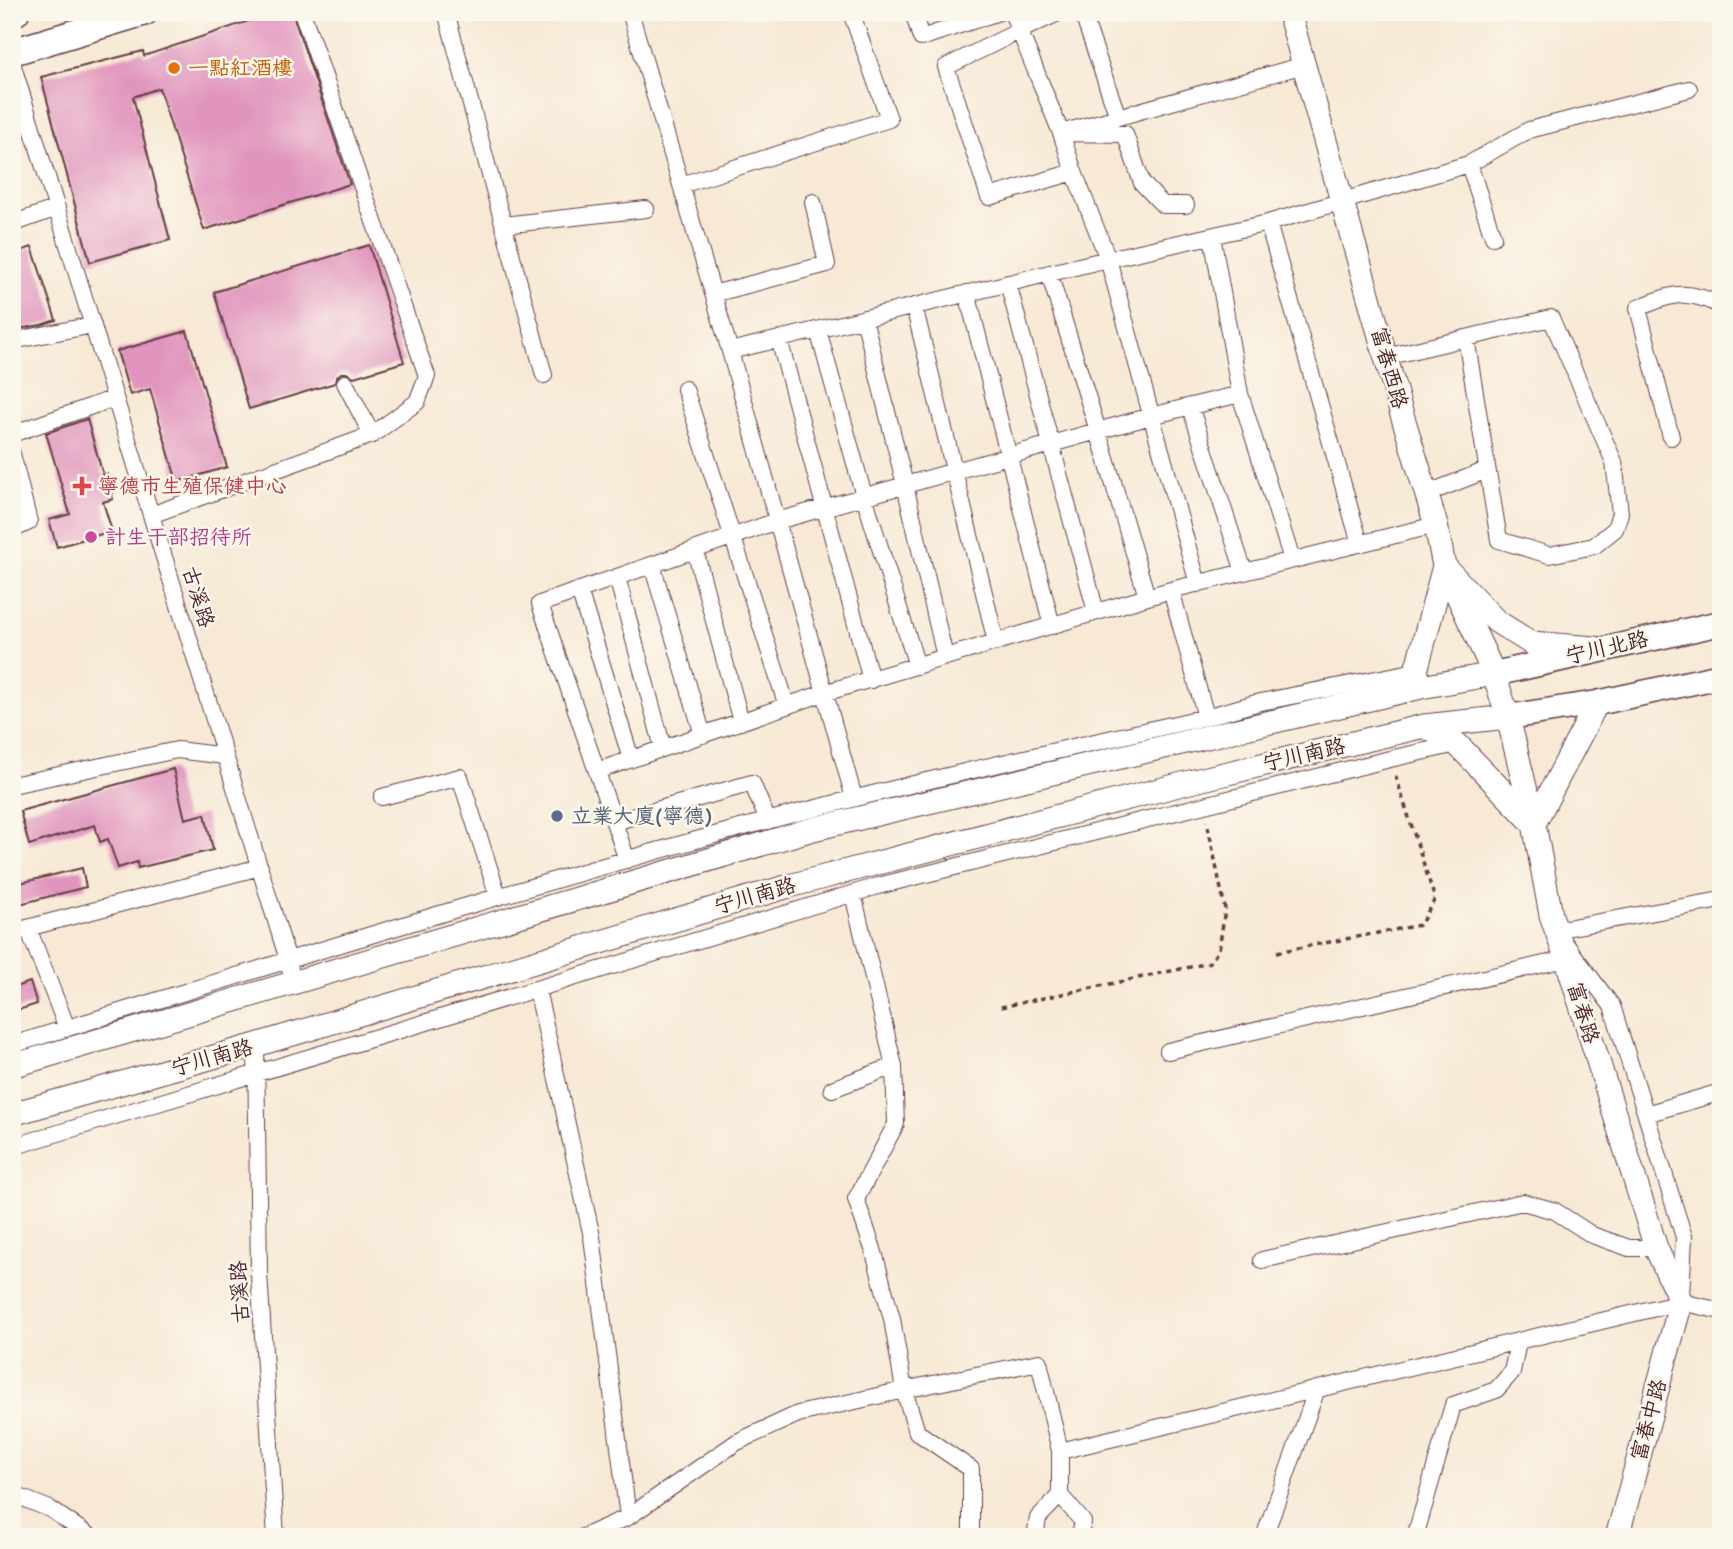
<svg xmlns="http://www.w3.org/2000/svg" width="1733" height="1549" viewBox="0 0 1733 1549" font-family="'Balsamiq Sans','LXGW WenKai TC',sans-serif">
<style>
.building{fill:#e194bd}
.lines{fill:none;stroke-linecap:round;stroke-linejoin:round}
.minor-casing{stroke:#643d44;stroke-width:18}
.secondary-casing{stroke:#643d44;stroke-width:25}
.primary-casing{stroke:#643d44;stroke-width:27}
.trunk-casing{stroke:#643d44;stroke-width:29}
.path{stroke:#643d44;stroke-width:3.5;stroke-dasharray:5 5;stroke-linecap:butt}
.minor{stroke:#fff;stroke-width:16}
.secondary{stroke:#fff;stroke-width:23}
.primary{stroke:#fff;stroke-width:24}
.trunk{stroke:#fff;stroke-width:26}
.food-dot{fill:#e8710a;stroke:#fbf7ec;stroke-width:2.5}
.health-dot{fill:#e0444e;stroke:#fbf7ec;stroke-width:2.5}
.hotel-dot{fill:#d1479c;stroke:#fbf7ec;stroke-width:2.5}
.service-dot{fill:#5c6f8a;stroke:#fbf7ec;stroke-width:2.5}
.labels{text-anchor:middle;dominant-baseline:central;stroke-width:5;stroke-linejoin:round;paint-order:stroke}
.food-label{font-size:21px;fill:#c56008;stroke:#fbf7ec;text-anchor:start}
.street-label{font-size:21px;fill:#4a1f2b;stroke:#fbf7ec}
.health-label{font-size:21px;fill:#be3a42;stroke:#fbf7ec;text-anchor:start}
.hotel-label{font-size:21px;fill:#b23c85;stroke:#fbf7ec;text-anchor:start}
.service-label{font-size:21px;fill:#4e5e75;stroke:#fbf7ec;text-anchor:start}
</style>
<rect width="100%" height="100%" fill="#fbf7ec"/>
<filter id="ink" filterUnits="userSpaceOnUse"><feTurbulence type="fractalNoise" baseFrequency=".0143" numOctaves="2"/><feDisplacementMap in="SourceGraphic" scale="14" xChannelSelector="R" yChannelSelector="G"/><feConvolveMatrix kernelMatrix="1 2 1 2 8 2 1 2 1" color-interpolation-filters="sRGB"/></filter>
<filter id="wash" filterUnits="userSpaceOnUse"><feTurbulence type="fractalNoise" baseFrequency=".00686" numOctaves="4" result="noise"/><feDisplacementMap in="SourceGraphic" scale="28" xChannelSelector="R" yChannelSelector="G"/><feGaussianBlur stdDeviation="1.57" result="paint"/><feColorMatrix in="noise" values="0 0 0 0 0 0 0 0 0 0 0 0 0 0 0 0 0 1.4 0 .05"/><feComposite in="paint" operator="in"/></filter>
<g filter="url(#wash)">
<rect width="100%" height="100%" fill="#f7e9d5"/>
<g id="blocks">
<path class="building" d="M276,12H292L350,184L204,230L159,88L133,97L170,240L90,262L41,77L143,51L144,56Z
M369,245L404,362L354,377L346,373H341L337,377L335,383L249,409L214,292Z
M32,247L56,320L41,325L12,330V254Z
M187,331L227,467L177,482L150,389L130,395L117,351Z
M87,419L103,475L107,474L113,499L103,502L112,531L57,547L49,520L70,514L46,433Z
M173,769L185,819L205,814L213,850L138,868L137,862L118,868L108,839L100,842L95,825L29,845L20,811Z
M82,868L86,887L12,906V885Z
M30,982L37,1004L12,1012V988Z"/>
</g>
</g>
<g filter="url(#ink)">
<use href="#blocks" fill-opacity="0" stroke="#643d44" stroke-width="2"/>
<g class="lines">
<defs>
<path id="minor" d="M446,12L544,375
M630,12L730,351L854,798
M913,12L921,38L999,12
M1012,12L1061,133L1074,172L1108,259L1198,584
M1060,12L1019,31L946,67L989,197L1074,172
M1082,12L1118,117
M12,63L288,960L290,970
M1469,164L1493,237
M681,185L889,119L851,12
M1186,205H1163L1142,183L1125,134L1061,133L1304,65
M1268,223L1360,544
M12,224L57,208
M503,225L646,209
M1212,236L1240,394L1292,560
M1049,273L1098,431L1147,597
M1008,283L1096,612
M967,293L1052,626
M713,294L827,264L813,202
M914,306L996,642
M864,318L905,485L945,657
M818,330L864,496L917,666
M779,339L871,680
M12,341L93,325
M730,351L1108,259L1268,223L1469,164L1529,130L1689,89
M1386,357L1551,318L1614,462L1620,513L1615,529L1594,546L1549,555L1499,540L1466,338
M345,383L372,435
M685,389L787,706
M1190,406L1244,572
M12,434L115,398
M1671,437L1638,308C1672,294 1686,288 1721,306
M12,454L29,522L12,530
M1426,494L1487,470
M151,515L372,435L417,402L427,376L302,12
M695,550L741,722
M652,565L703,735
M617,577L663,748
M579,590L631,759
M1171,590L1206,717
M597,771L824,693L1171,590L1436,525
M12,785L177,750L225,756
M382,797L460,777L498,896
M614,822L752,783L768,821
M627,860L540,604L777,521L1151,416L1240,394
M853,894L894,1066
M28,928L67,1028
M12,932L260,867
M537,989L592,1237L628,1517
M12,1045C264,968 515,888 770,820C914,782 1061,750 1206,717L1256,703L1416,671
M256,1045L259,1274L276,1537
M1168,1051L1566,959
M832,1089L894,1066L896,1124L856,1199L873,1249L892,1319L904,1390L917,1432L971,1469V1537
M1646,1114L1721,1092
M12,1147L878,886L1390,759L1457,744
M1262,1260L1523,1202L1555,1211L1592,1235L1629,1248H1656
M1681,1296L1684,1237L1612,1006L1555,930L1721,900
M1060,1451L1681,1302L1721,1311
M12,1494L50,1509L91,1537
M583,1537L628,1517L737,1442L798,1414L904,1390L1039,1362L1060,1451V1495L1083,1522L1079,1537
M1035,1537L1038,1518L1060,1495
M1264,1537L1317,1389
M1415,1537L1453,1405L1496,1390L1512,1372L1518,1342"/>
<path id="secondary" d="M1289,12L1400,408L1436,525L1444,566L1494,674L1508,717L1534,824L1551,915L1569,967L1656,1248L1681,1302L1617,1537
M1421,687L1416,671L1444,566L1496,621L1531,643L1595,648
M1424,726L1457,744L1534,824L1597,703
M12,1066L813,829L1421,687L1494,674
M12,1114L256,1045L789,886L1186,783L1424,726L1508,717"/>
<path id="primary" d="M1494,674L1721,623
M1508,717L1597,703L1721,676"/>
<path id="trunk" d="M12,13L16,12
M12,52L145,12"/>
</defs>
<use href="#minor" class="minor-casing"/>
<use href="#secondary" class="secondary-casing"/>
<use href="#primary" class="primary-casing"/>
<use href="#trunk" class="trunk-casing"/>
<path class="path" d="M1277,952L1420,925L1435,899L1395,774
M1001,1007L1209,963L1219,950L1225,909L1207,821"/>
<use href="#minor" class="minor"/>
<use href="#secondary" class="secondary"/>
<use href="#primary" class="primary"/>
<use href="#trunk" class="trunk"/>
</g>
</g>
<circle class="food-dot" cx="174" cy="68" r="7"/>
<path class="health-dot" d="M78.5 475.5h7v7h7v7h-7v7h-7v-7h-7v-7h7z"/>
<circle class="hotel-dot" cx="91" cy="537" r="7"/>
<circle class="service-dot" cx="557" cy="816" r="7"/>
<g class="labels">
<g class="food-label">
<text x="188" y="68">一點紅酒樓</text>
</g>
<g class="street-label">
<text transform="translate(1389 368) rotate(74)">富春西路</text>
<text transform="translate(198 597) rotate(73)">古溪路</text>
<text transform="translate(1607 648) rotate(-13)">宁川北路</text>
<text transform="translate(1304 755) rotate(-13)">宁川南路</text>
<text transform="translate(755 896) rotate(-16)">宁川南路</text>
<text transform="translate(1583 1013) rotate(73)">富春路</text>
<text transform="translate(212 1058) rotate(-16)">宁川南路</text>
<text transform="translate(240 1292) rotate(-93)">古溪路</text>
<text transform="translate(1649 1420) rotate(-75)">富春中路</text>
</g>
<g class="health-label">
<text x="98" y="486">寧德市生殖保健中心</text>
</g>
<g class="hotel-label">
<text x="105" y="537">計生干部招待所</text>
</g>
<g class="service-label">
<text x="571" y="816">立業大廈(寧德)</text>
</g>
</g>
<rect width="1733" height="1549" fill="none" stroke="#fbf7ec" stroke-width="42"/>
</svg>
